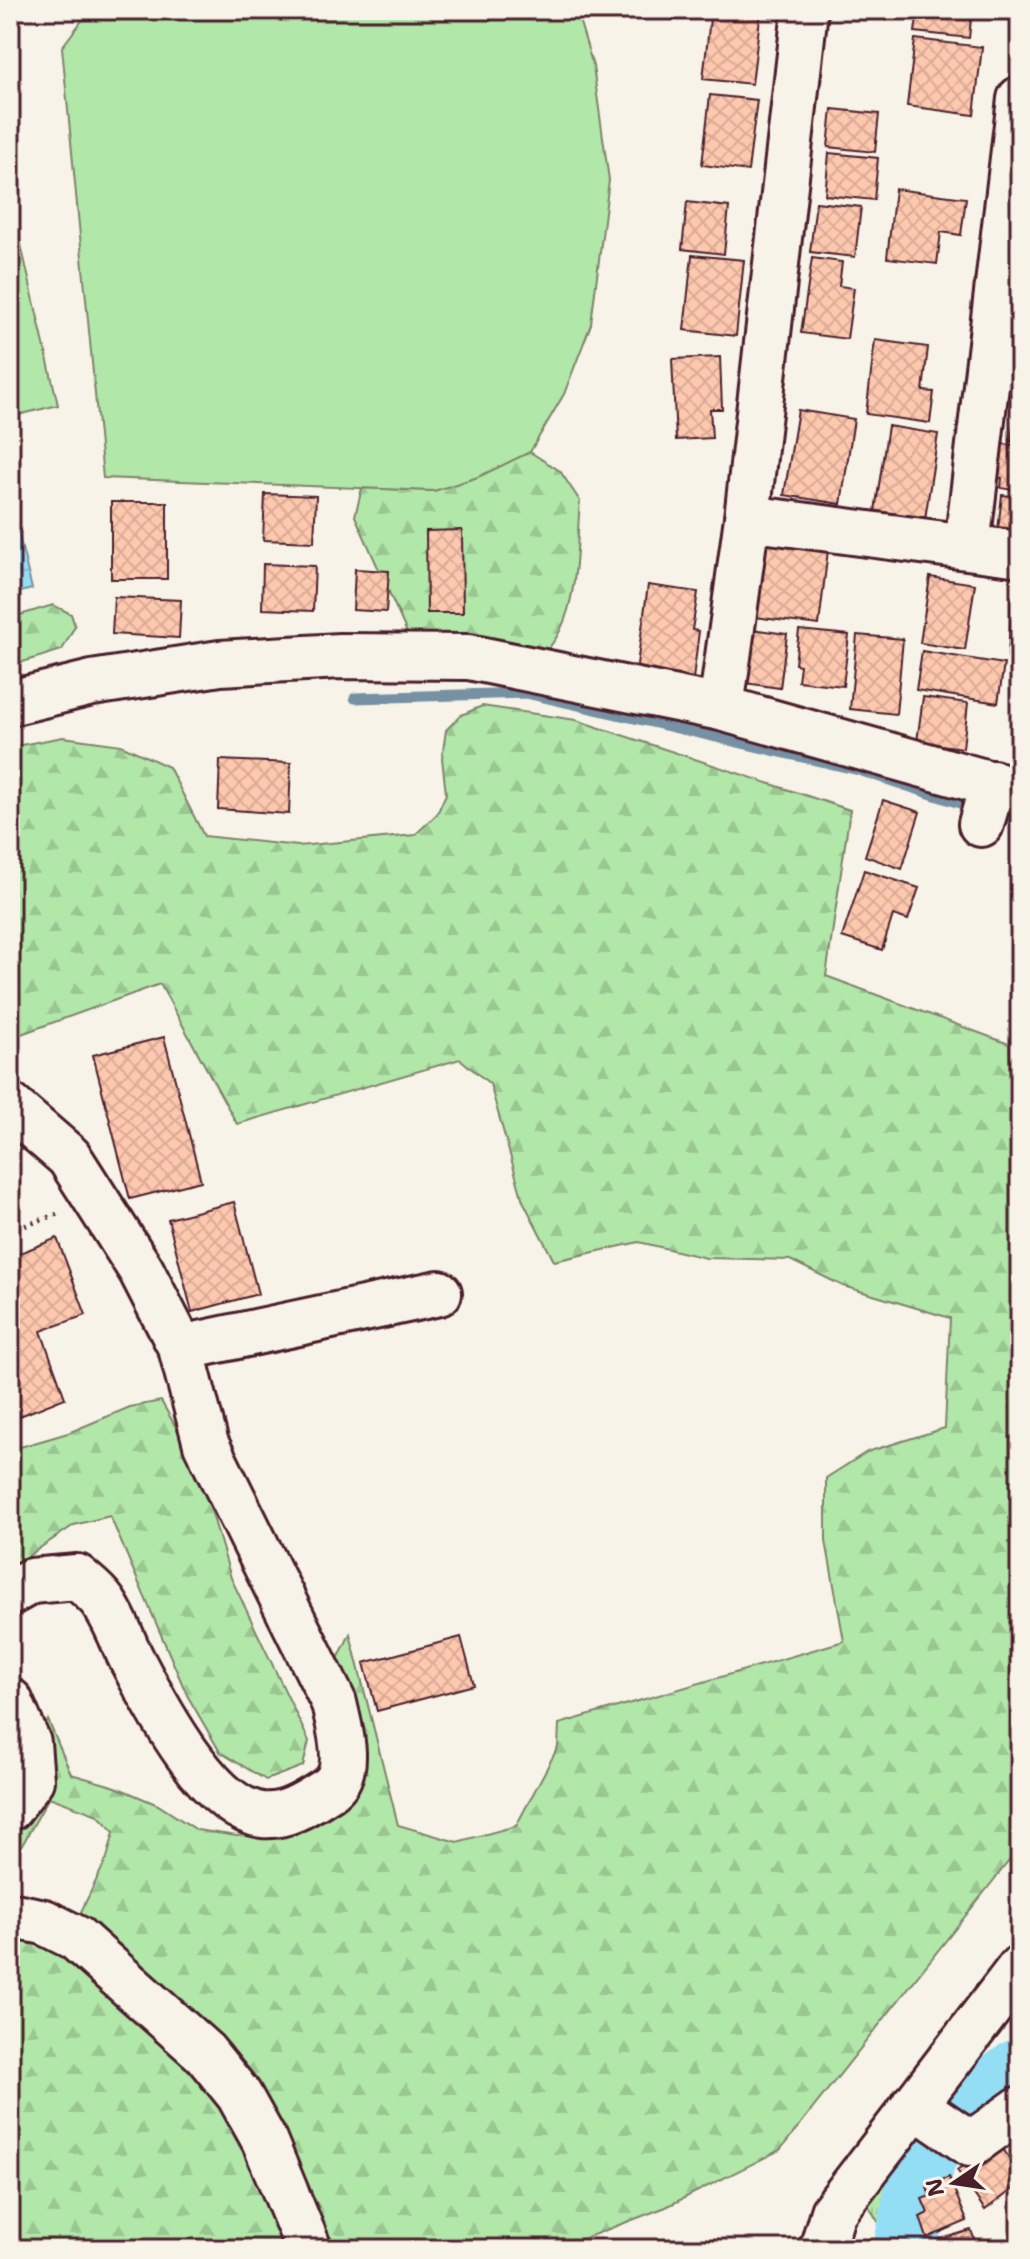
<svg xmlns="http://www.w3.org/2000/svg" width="1030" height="2259" viewBox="0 0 1030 2259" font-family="'Shantell Sans',sans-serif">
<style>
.grass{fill:url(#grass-tufts);stroke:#7e836a;stroke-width:2}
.forest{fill:url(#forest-firs);stroke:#7e836a;stroke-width:2}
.garden{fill:#b1e7a9;stroke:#7e836a;stroke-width:2}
.water{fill:url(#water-waves);stroke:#7691a4;stroke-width:2}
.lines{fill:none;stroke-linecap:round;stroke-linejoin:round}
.stream{stroke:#7691a4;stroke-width:11}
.river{stroke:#93ddf5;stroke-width:64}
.building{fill:url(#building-cross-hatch);stroke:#4a1f2b;stroke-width:2}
.minor-casing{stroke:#4a1f2b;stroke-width:50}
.path{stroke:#4a1f2b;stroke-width:5;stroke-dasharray:2 6;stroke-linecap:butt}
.minor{stroke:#f7f3e8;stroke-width:44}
</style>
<defs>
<pattern id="grass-tufts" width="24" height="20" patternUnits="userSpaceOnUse" patternTransform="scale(2)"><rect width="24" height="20" fill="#b1e7a9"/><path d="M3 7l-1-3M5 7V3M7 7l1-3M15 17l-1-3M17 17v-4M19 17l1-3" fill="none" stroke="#9ac692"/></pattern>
<pattern id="forest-firs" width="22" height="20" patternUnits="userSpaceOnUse" patternTransform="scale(2)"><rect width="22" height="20" fill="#b1e7a9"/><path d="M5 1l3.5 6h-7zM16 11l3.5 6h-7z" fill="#9ac692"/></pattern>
<pattern id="water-waves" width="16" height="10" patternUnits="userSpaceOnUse" patternTransform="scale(2)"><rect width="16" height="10" fill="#93ddf5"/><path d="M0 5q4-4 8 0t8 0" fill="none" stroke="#80bdd2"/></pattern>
<pattern id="building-cross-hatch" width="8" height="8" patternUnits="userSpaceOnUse" patternTransform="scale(2)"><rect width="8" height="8" fill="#fdc8ae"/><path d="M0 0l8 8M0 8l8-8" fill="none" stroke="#daab96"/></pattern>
</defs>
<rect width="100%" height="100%" fill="#f7f3e8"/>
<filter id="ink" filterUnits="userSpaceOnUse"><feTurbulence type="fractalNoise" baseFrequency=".0125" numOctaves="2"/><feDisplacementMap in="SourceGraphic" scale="16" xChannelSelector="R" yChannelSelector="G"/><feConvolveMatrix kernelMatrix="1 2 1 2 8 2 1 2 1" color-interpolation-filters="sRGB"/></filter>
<g filter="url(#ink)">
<path class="grass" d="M1020,2044V2056L965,2097L961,2085L967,2077Z
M915,2128L931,2139L914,2150L895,2249L866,2202Z"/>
<path class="forest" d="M530,452L560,471L580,501C575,554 582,642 523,667C507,674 446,671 424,671L355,516L362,488L434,491Z
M53,605L71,614L75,626L62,650L10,666V618Z
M482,706L576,720L850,810L826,976L1009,1044L1020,1298V1847L780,2150L666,2207L567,2245L323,2249L273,2134L78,1918L107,1858L114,1832L98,1815L49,1797L10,1867V1810L48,1720L71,1774L116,1787L158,1805L197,1830L237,1836L271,1832L338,1801L337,1661L350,1634L398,1825L457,1842L516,1826L558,1747L559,1724L844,1641L826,1541V1478L867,1452L945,1428L950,1318L843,1286L790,1260L706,1258L639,1242L554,1261L523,1201L490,1084L460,1059L237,1124L160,984L10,1038V747L63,737L121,745L169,767L204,836L298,846L415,835L437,814L446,794L442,758L446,730L461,715Z
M161,1401L198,1466L231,1578L309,1741L303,1766L266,1780L220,1752L187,1695L110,1516L74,1525L10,1568V1450L68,1433L130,1407Z
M10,1932L55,1951L111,1987L231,2100L296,2249H10Z"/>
<path class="garden" d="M90,10H543L578,16L593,66L609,180L591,324L564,394L530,452L478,477L434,491L103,478L62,47Z
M10,197L58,405L10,417Z"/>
<path class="water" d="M10,499L32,589L10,595Z"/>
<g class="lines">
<path class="stream" d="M355,698L526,693L859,770L978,809
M994,814L1020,823"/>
<path class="river" d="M905,2249L925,2152L969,2108L1020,2070"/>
</g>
<path class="building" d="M711,10H761L752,84L703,79Z
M918,10H972L969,38L915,32Z
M915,39L982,47L974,115L907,106Z
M710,95L757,100L748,171L702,165Z
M832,109L879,114L875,152L828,147Z
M829,153L878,158L874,200L825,195Z
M895,189L966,198L961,235L941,232L937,264L887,258Z
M687,202L729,207L724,254L682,249Z
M816,202L861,207L855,257L810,252Z
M692,255L744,260L736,336L684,330Z
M812,258L842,262L839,286L854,288L847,339L801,333Z
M1020,338V375H1016Z
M875,340L928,347L923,391L934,392L930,423L866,414Z
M720,357L722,409H710L712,438L676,440L672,359Z
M1018,382H1020V444L1011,442Z
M798,410L854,419L841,504L784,495Z
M888,426L938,434L925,519L875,511Z
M995,443L1020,446V491L1001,488L1002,478L991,477Z
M265,494L316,496L314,542L263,540Z
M1002,495L1020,497V540L997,538Z
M111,502H167V579H111Z
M462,530L463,613H427L426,531Z
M762,543L828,550L819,625L754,617Z
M263,564L315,566L313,611L262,609Z
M355,569L389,571L386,612L353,610Z
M930,577L975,584L965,650L920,643Z
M648,585L698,592L692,630L699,631L693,679L636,672Z
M114,597L181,600L179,638L112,634Z
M1012,597L1020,598V657L1008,656Z
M751,629L787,634L780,688L744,683Z
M799,630L849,635L843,686L798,681L800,665L795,664Z
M857,635L903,639L896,714L850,709Z
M922,651L1004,664L998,703L916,690Z
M923,697L968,703L963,748L917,742Z
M220,760L291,763L289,814L218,809Z
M883,800L920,812L902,869L865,856Z
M864,870L919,888L908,920L893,915L882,950L842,937Z
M164,1037L201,1181L130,1199L93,1055Z
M234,1202L258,1294L192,1312L168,1219Z
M57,1238L86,1315L41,1331L65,1398L10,1420V1257Z
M461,1637L474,1685L377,1711L364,1663Z
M997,2140L1020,2174V2184L985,2210L957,2170Z
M949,2177L967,2221L927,2238L920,2217L928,2213L922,2199L930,2196L927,2186Z
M971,2230L978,2249H930L928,2243Z"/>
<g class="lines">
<defs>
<path id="minor" d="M747,518L1020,554
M967,546L1020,99
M10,703L92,683L220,663L340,656L469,657L721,708L1020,792
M721,708L747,518L805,10
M981,824L993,783
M10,1106L69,1157L141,1270L181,1348L206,1444L334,1703C339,1727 354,1772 329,1789C310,1801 286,1818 262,1815C209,1808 157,1708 133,1662C123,1643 116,1620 103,1602C97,1593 86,1585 77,1577L31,1581L10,1593
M181,1348L439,1293
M10,1701L28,1743L31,1780L10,1808
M10,1915L44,1922L76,1938L205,2053L239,2095L264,2140L309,2249
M914,2105L971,2144L1020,2109
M822,2249L833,2212L1020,1968"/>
</defs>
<use href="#minor" class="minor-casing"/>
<path class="path" d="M10,1231L58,1214"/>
<use href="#minor" class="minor"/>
</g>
</g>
<rect width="1030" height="2259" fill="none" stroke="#f7f3e8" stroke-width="40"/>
<rect x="20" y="20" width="990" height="2219" fill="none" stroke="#4a1f2b" stroke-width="3" filter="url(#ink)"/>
<g transform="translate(954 2183) rotate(257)" stroke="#f7f3e8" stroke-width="6" paint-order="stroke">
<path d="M0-6L14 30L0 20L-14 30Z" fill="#4a1f2b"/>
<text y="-12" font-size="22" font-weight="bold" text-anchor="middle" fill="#4a1f2b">N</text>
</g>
</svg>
